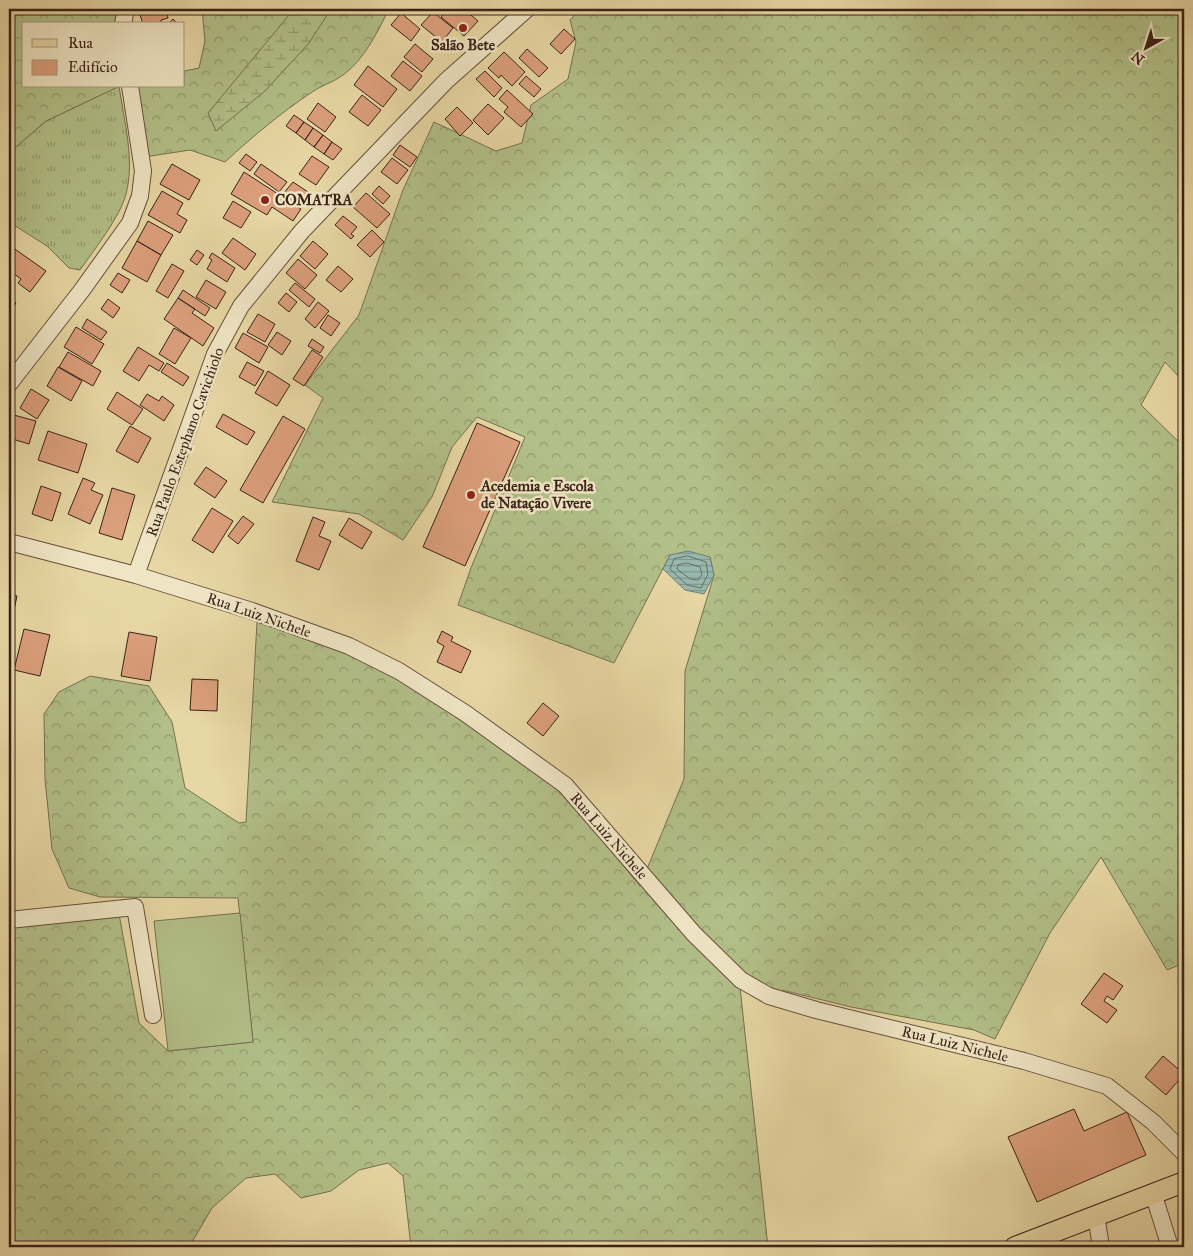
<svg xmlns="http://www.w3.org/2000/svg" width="1193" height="1256" viewBox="0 0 1193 1256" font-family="'IM FELL Great Primer',serif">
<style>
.grass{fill:url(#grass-tufts);stroke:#767050}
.forest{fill:url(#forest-crowns);stroke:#767050}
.wetland{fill:url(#wetland-marsh);stroke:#767050}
.pitch{fill:#b2bf88;stroke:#767050}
.water{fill:url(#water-rules);stroke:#737c72}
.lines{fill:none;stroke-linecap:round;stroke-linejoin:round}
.shore{stroke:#6a6d63;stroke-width:1}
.building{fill:#db9f7c;stroke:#3b2218}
.minor-casing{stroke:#664f3b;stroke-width:18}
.major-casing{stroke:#3b2218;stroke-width:22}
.minor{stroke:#efe5c4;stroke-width:16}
.major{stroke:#e7d7a4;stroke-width:20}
.poi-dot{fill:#8f2418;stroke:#efe5c4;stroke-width:2}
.labels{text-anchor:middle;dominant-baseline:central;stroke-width:5;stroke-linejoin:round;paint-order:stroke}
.poi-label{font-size:15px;font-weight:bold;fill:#3b2218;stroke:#efe5c4;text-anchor:start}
.street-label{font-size:15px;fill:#3b2218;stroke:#efe5c4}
</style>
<defs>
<pattern id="grass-tufts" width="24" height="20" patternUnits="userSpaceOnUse" patternTransform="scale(1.25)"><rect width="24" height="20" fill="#b2bf88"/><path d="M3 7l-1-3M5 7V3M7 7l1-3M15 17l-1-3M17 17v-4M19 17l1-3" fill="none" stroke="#929b6e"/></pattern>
<pattern id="forest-crowns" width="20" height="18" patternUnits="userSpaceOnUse" patternTransform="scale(1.25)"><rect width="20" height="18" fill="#b2bf88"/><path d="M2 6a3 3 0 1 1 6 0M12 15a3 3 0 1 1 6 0" fill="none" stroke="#929b6e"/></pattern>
<pattern id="wetland-marsh" width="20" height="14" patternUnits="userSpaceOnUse" patternTransform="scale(1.25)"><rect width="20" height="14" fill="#b2bf88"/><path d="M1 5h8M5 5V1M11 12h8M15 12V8" fill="none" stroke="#929b6e"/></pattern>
<pattern id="water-rules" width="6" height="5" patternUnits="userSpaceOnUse" patternTransform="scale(1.25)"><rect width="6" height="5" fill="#98b8ae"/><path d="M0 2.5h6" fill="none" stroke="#7d958d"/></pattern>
</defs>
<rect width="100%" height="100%" fill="#e7d7a4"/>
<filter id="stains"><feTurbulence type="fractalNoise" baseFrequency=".004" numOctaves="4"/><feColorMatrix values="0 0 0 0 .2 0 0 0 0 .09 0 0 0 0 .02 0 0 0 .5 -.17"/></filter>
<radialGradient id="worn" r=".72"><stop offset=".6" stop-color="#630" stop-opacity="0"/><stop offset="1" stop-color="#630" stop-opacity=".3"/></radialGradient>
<path class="grass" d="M119,86C124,121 135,160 126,194C120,217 94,250 80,270L69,268L47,246L9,222V153L46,121Z"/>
<path class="forest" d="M9,9H121L118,24H24V86H120L46,121L9,153Z
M202,9H389C378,31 364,60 343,75C334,82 322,85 312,92C281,113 253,136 225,162L190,150L144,157L126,86H184V71L199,68L205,41Z
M580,9H1184V382L1165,362L1141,405L1184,447V963L1167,970L1101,857L1050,933L995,1039L974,1030L851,1007L786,991L740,987L768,1247H411L403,1176L388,1163L359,1170L331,1191L301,1198L275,1174L246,1178L212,1208L189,1247H9V925L119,914L139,1023L168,1051L253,1042L238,898L100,897L69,888L52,849L45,779L44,714L59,692L90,676L149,686L172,722L185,788L239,823L246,822L257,622L339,650L399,677L477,729L565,795L640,886L684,779L685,671L714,575L710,557L670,555L614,663L458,605L471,568L525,437L477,417L452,447L432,497L403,540L359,514L272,502L323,398L305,385L359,315L403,190L434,122L496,151L522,143L531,105L568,79L576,42L570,20Z"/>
<path class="wetland" d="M294,9H331L309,43L265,91L216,131L208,113Z"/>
<path class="pitch" d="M240,913L253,1042L168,1051L154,921Z"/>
<path class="water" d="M688,551L710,557L714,575L704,594L685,590L663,569L670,555Z"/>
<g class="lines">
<path class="shore" d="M688,556L706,562L708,574L701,588L687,585L670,569L674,559Z
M687,563L700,567L702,574L698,580L690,579L677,569L678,565Z"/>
</g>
<path class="building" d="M162,9H166L168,18L161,20V24H143L140,15Z
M448,9H464L478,21L464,36L441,17Z
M464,9H477L471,15Z
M433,12L453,28L442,42L421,25Z
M401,13L420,29L411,41L391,25Z
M173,19L178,24H168Z
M564,29L575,39L561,54L550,44Z
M415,44L433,59L422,72L404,57Z
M527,49L548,68L539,77L519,58Z
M504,52L525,72L512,86L501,75L499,78L488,68Z
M403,61L422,76L410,91L391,76Z
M368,66L397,89L383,107L354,85Z
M485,71L502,88L494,97L476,79Z
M526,76L541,89L534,97L519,84Z
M507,90L533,114L521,127L504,112L508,107L499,99Z
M362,95L381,110L368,126L349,112Z
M318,103L336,117L325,132L307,119Z
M488,104L504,118L488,135L473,120Z
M457,107L473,123L460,136L445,119Z
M294,115L304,122L296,133L286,126Z
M304,122L313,128L305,140L296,133Z
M313,128L323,135L314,147L305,140Z
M323,135L332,142L324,154L314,147Z
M332,142L342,149L333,160L324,154Z
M400,145L417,157L410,167L393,155Z
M246,154L257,162L250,171L239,163Z
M312,156L329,167L316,185L299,174Z
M392,158L408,170L397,184L381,172Z
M172,164L200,180L189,200L160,184Z
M261,164L287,182L279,192L254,174Z
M244,172L301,209L293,221L272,207L267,215L231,194Z
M293,182L308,192L299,205L283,194Z
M379,186L390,196L383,204L372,194Z
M162,191L183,203L177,214L187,220L180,233L148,215Z
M366,193L390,214L377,228L353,207Z
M233,201L251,212L241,228L223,218Z
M343,216L357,227L351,234L354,236L351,239L335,225Z
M148,221L173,235L161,255L137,241Z
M372,230L384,242L370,257L357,245Z
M233,238L256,254L245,270L222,253Z
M137,241L161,255L147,282L122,268Z
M313,241L328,254L315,269L300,256Z
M12,247L46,271L30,292L18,283L21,279L9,270V251Z
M197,250L204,255L197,265L190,260Z
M212,253L235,268L227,282L207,269L212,260L209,258Z
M298,259L317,275L305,289L286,273Z
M172,264L184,271L168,298L156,291Z
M338,266L353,279L341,292L326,280Z
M118,273L130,280L122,293L110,285Z
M206,280L226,292L216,309L196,297Z
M295,283L315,299L309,307L289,290Z
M183,290L210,308L205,316L178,298Z
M286,293L297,302L289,312L278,303Z
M9,298L16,303L9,313Z
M178,298L195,309L192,313L214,328L203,346L164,319Z
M108,299L120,308L113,318L101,309Z
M318,302L329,311L315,328L305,319Z
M258,314L275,324L265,342L247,332Z
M328,315L340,323L331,336L320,328Z
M87,319L107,332L101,340L82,328Z
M76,327L104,344L92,364L64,347Z
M174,328L191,338L175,364L159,354Z
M277,332L291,341L282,355L268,345Z
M243,333L268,347L259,363L235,348Z
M312,339L324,347L320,353L308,346Z
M138,347L164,363L159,371L149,365L139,381L123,371Z
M312,350L323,357L304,386L293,379Z
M68,352L101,371L93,386L59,367Z
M247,362L264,371L255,386L239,377Z
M167,363L189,377L183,386L161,372Z
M58,367L82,381L71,401L47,386Z
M268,371L290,385L277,406L255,393Z
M31,389L49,400L37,419L20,408Z
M117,392L143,409L132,425L107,409Z
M147,394L159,401L162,396L174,405L164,421L140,405Z
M10,414L36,421L29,444L9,438Z
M223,414L255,432L247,445L216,427Z
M283,416L305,429L263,503L240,490Z
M477,423L520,442L465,566L423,547Z
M130,426L151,438L138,463L116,451Z
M48,431L87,444L78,473L38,460Z
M206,467L227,481L215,498L194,484Z
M83,478L95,483L91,490L103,495L90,524L68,514Z
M41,486L61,493L52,521L32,514Z
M112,488L135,495L122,540L99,533Z
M212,508L233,521L213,553L192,540Z
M243,516L254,524L238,544L228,536Z
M313,517L325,522L319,536L331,541L319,570L296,561Z
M349,518L372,532L362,549L339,535Z
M9,594L17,596L11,624L9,623Z
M24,629L50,635L40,676L14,670Z
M442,631L453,637L451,641L471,651L461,673L437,662L444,646L437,642Z
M129,632L157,637L150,681L121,676Z
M192,679L218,680L217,711L190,710Z
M543,703L559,716L543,736L527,723Z
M1104,973L1123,986L1113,1000L1107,996L1104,1001L1117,1010L1107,1023L1081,1004Z
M1163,1056L1184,1074L1166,1095L1145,1077Z
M1074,1109L1084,1131L1127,1112L1146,1155L1037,1202L1008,1137Z"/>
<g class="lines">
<defs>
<path id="minor" d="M123,24L126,9
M9,384L82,290L130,223L140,196L143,171L130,86
M9,542L136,575L252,611L349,646L399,671L465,713L565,785L694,934L741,980L769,996L816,1010L1024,1061L1107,1086L1153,1122L1184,1153
M136,575L215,354L241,306L302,231L446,81L527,9
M9,920L135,907L153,1015
M1153,1193L1170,1247
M1096,1215L1101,1247"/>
<path id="major" d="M1015,1247L1184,1182"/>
</defs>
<use href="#minor" class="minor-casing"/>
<use href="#major" class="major-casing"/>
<use href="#minor" class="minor"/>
<use href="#major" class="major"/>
</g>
<g class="poi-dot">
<circle cx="463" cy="28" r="5"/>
<circle cx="265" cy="200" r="5"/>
<circle cx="471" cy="495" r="5"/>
</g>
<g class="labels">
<g class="poi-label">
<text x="463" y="45" text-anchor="middle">Salão Bete</text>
<text x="275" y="200">COMATRA</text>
<text x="481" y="486">Acedemia e Escola<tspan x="481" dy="17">de Natação Vivere</tspan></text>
</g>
<g class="street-label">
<text transform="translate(185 442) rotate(-70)">Rua Paulo Estephano Cavichiolo</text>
<text transform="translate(259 615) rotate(19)">Rua Luiz Nichele</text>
<text transform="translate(609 836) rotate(49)">Rua Luiz Nichele</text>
<text transform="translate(955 1044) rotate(14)">Rua Luiz Nichele</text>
</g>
</g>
<rect width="1193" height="1256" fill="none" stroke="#e7d7a4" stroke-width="30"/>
<rect x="10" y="10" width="1173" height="1236" fill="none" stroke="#3b2218" stroke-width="2.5"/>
<rect x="15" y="15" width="1163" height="1226" fill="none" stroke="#3b2218"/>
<rect x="22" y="22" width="162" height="65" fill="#efe5c4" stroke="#a7977f"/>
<rect x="32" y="39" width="25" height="8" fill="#e7d7a4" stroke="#a7977f"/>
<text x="68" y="48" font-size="15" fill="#3b2218">Rua</text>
<rect x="32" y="60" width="25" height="15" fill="#db9f7c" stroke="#a7977f"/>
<text x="68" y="72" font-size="15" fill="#3b2218">Edifício</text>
<g transform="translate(1146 48) rotate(219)" stroke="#efe5c4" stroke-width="4" paint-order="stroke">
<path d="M0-4L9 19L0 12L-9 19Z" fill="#3b2218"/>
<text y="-8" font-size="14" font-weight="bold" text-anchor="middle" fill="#3b2218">N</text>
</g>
<rect width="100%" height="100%" filter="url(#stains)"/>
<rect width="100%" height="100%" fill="url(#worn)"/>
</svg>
